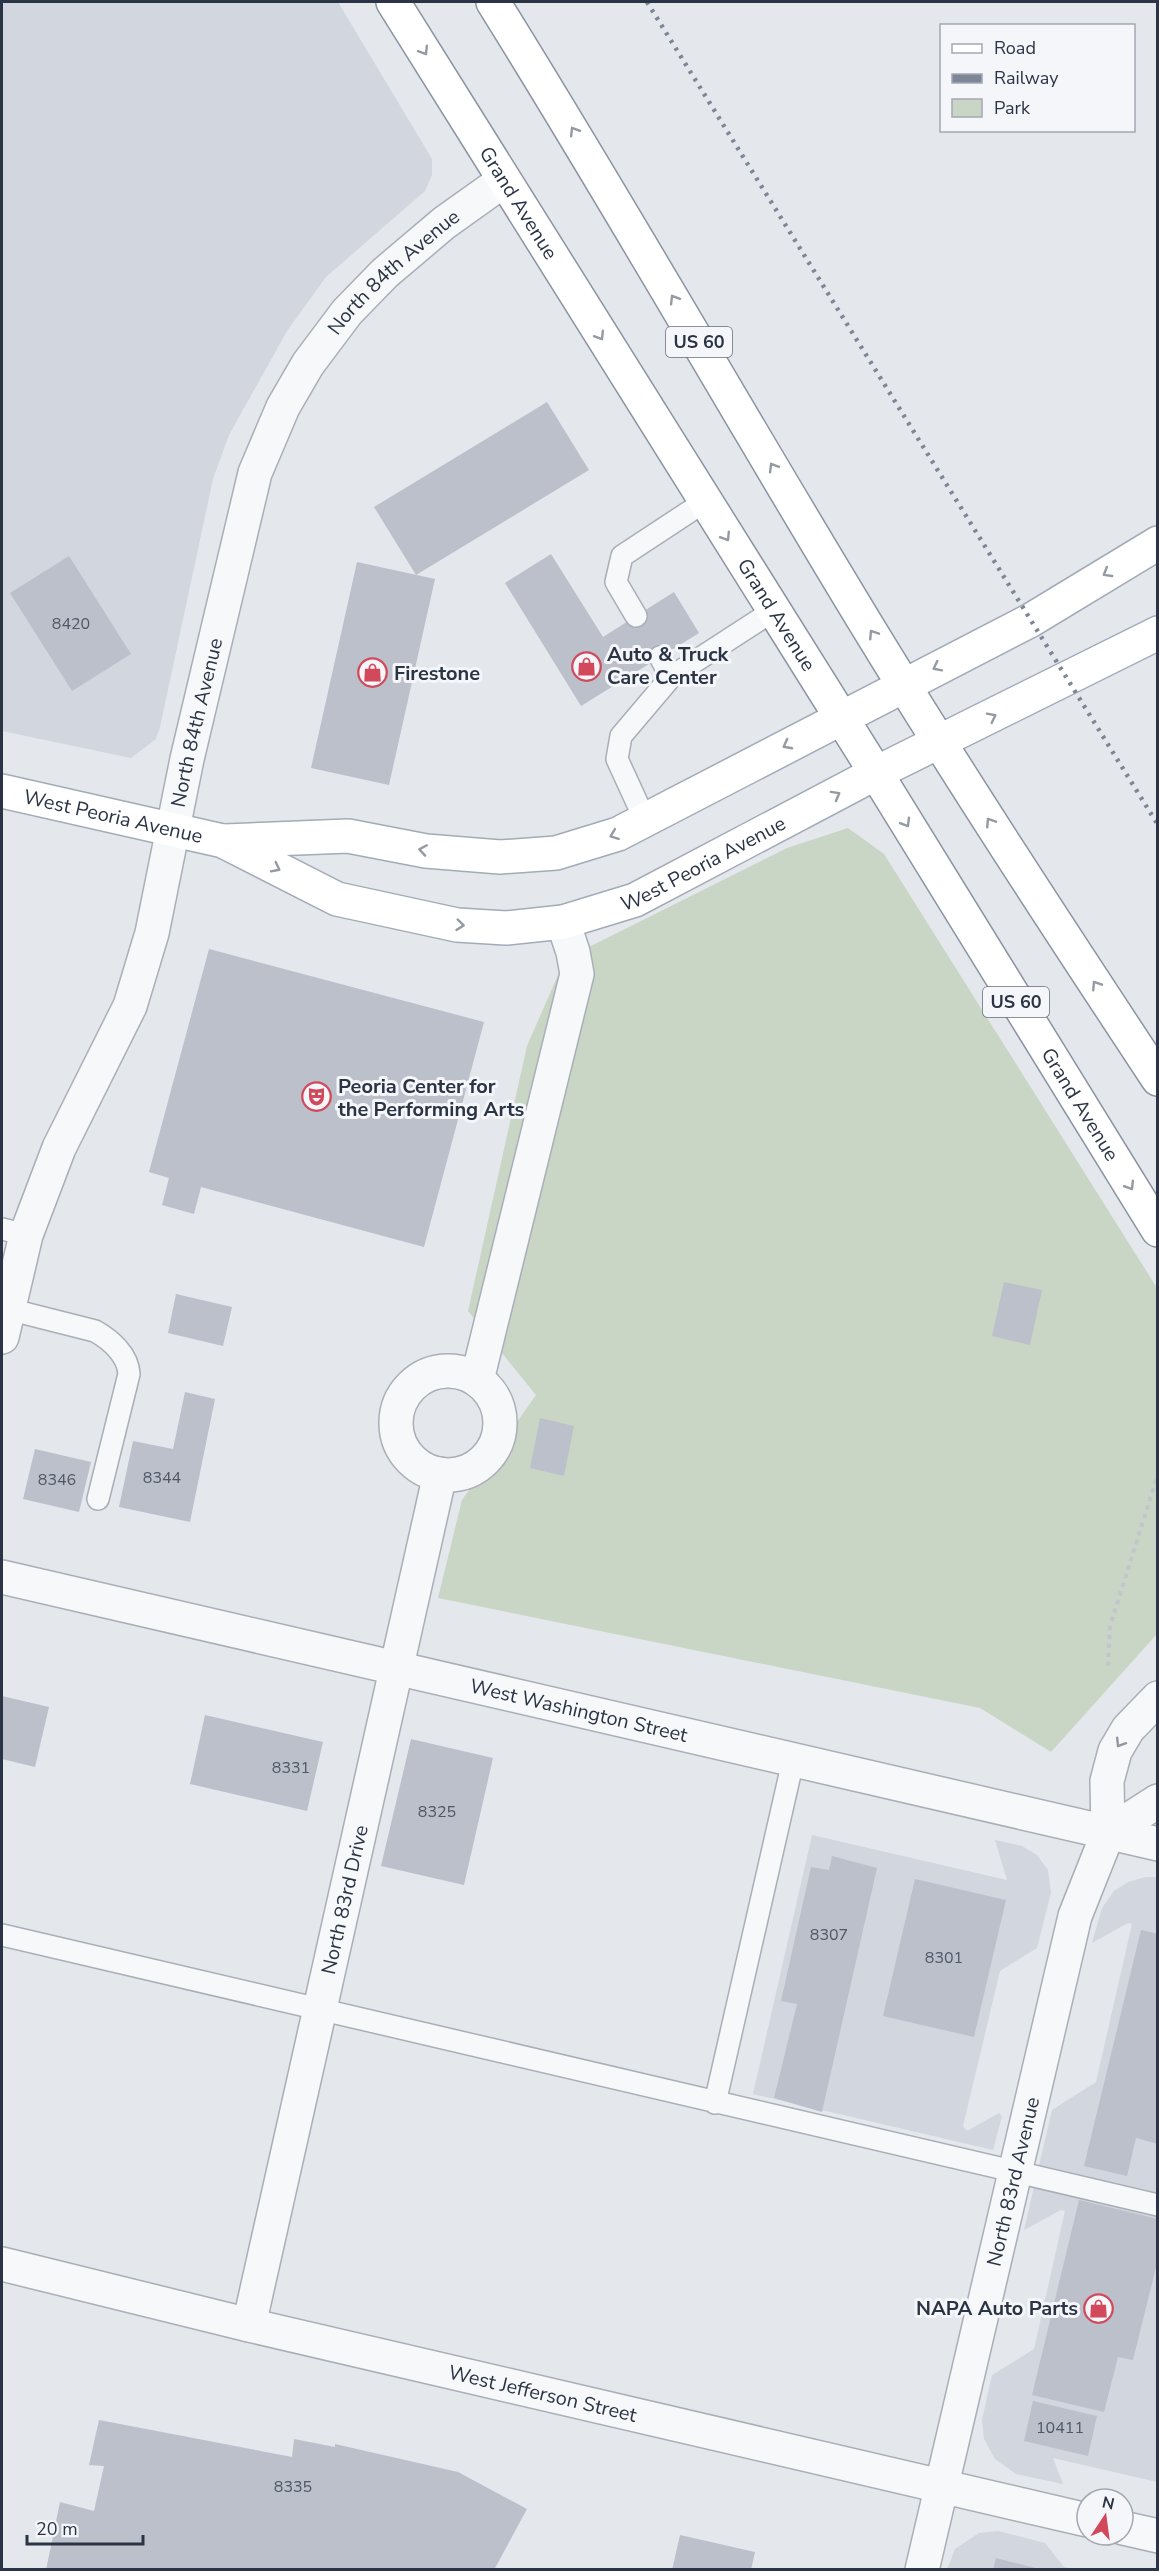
<svg xmlns="http://www.w3.org/2000/svg" width="1159" height="2571" viewBox="0 0 1159 2571" font-family="'Nunito Sans',sans-serif">
<style>
.built{fill:#d2d6de}
.green{fill:#c9d6c5}
.building{fill:#bbc0ca}
.lines{fill:none;stroke-linecap:round;stroke-linejoin:round}
.lane-casing{stroke:#a9aeb7;stroke-width:24}
.street-casing{stroke:#a9aeb7;stroke-width:36}
.primary-casing{stroke:#a3abb8;stroke-width:36}
.highway-casing{stroke:#8b94a3;stroke-width:36}
.path{stroke:#c2c5cb;stroke-width:4;stroke-dasharray:4.5 4.5;stroke-linecap:butt}
.lane{stroke:#f7f8fa;stroke-width:21}
.street{stroke:#f7f8fa;stroke-width:33}
.primary{stroke:#fff;stroke-width:33}
.highway{stroke:#fff;stroke-width:33}
.rail{stroke:#7d8696;stroke-width:4.5;stroke-dasharray:3 6;stroke-linecap:butt}
.oneway{stroke:#959aa2}
.oneway2{stroke:#9196a0}
.labels{text-anchor:middle;dominant-baseline:central;stroke-width:6;stroke-linejoin:round;paint-order:stroke}
.number-label{font-size:16px;fill:#4f5766}
.shield{fill:#f4f6f9;stroke:#676e7b;stroke-width:1.5}
.shield-label{font-size:18px;font-weight:bold;fill:#2b3445}
.street-label{font-size:20px;fill:#2b3445;stroke:#f4f6f9}
.poi-label{font-size:20px;font-weight:bold;fill:#2b3445;stroke:#f4f6f9;text-anchor:start}
</style>
<rect width="100%" height="100%" fill="#e4e7ec"/>
<path class="built" d="M2,2H338L432,159V175L425,191L326,277L287,331L229,435L213,479L160,727L156,739L131,758L2,731Z
M812,1835L1007,1880L995,1840L1022,1846L1037,1855L1048,1870L1051,1893L1037,1948L1000,1971L963,2126L967,2131L999,2113L1002,2116L993,2150L753,2094Z
M1146,1877H1157V2482L1053,2458L1063,2484L1016,2474L995,2459L984,2439L982,2420L992,2375L1034,2349L1065,2211L1061,2210L1024,2230L1052,2110L1096,2082L1132,1924L1128,1923L1092,1943L1102,1908L1114,1891L1128,1882Z
M998,2531L1045,2543L1064,2567L1074,2569L947,2570L955,2549L979,2533Z"/>
<path class="green" d="M848,828L884,854L1157,1288V1634L1051,1752L980,1708L438,1598L462,1500L536,1395L468,1311L527,1046L565,959L787,848Z"/>
<path class="building" d="M547,402L589,470L416,575L374,507Z
M551,554L603,637L674,592L699,633L581,706L505,583Z
M69,556L131,654L72,691L10,593Z
M357,562L435,579L389,785L311,768Z
M209,949L484,1022L424,1247L201,1187L194,1214L162,1205L169,1178L149,1172Z
M1004,1282L1042,1290L1030,1345L992,1336Z
M176,1294L232,1307L223,1346L168,1333Z
M185,1392L215,1399L190,1522L119,1507L133,1441L173,1449Z
M540,1418L574,1426L564,1476L530,1468Z
M35,1449L91,1462L79,1512L23,1499Z
M2,1696L49,1707L35,1767L2,1759Z
M205,1715L323,1742L307,1811L190,1784Z
M411,1739L493,1758L464,1885L381,1866Z
M832,1856L877,1868L822,2112L774,2098L797,2004L781,2001L811,1867L829,1870Z
M915,1879L1006,1900L974,2037L883,2016Z
M1141,1930L1158,1934V2144L1136,2138L1127,2176L1084,2166Z
M1079,2200L1158,2219V2259L1133,2360L1118,2357L1104,2412L1032,2395Z
M1033,2401L1097,2416L1088,2456L1024,2441Z
M99,2420L292,2457L294,2439L335,2447V2444L458,2472L527,2509L494,2570H46L60,2502L94,2511L104,2466L89,2465Z
M680,2535L755,2552L751,2570H672Z
M996,2558L1039,2569V2570H993Z"/>
<g class="lines">
<defs>
<path id="lane" d="M636,616L616,582L622,556L704,502
M660,657L671,677
M645,820L617,759L621,736L671,677L773,611
M2,1229L26,1235
M8,1309L95,1331C111,1340 128,1355 129,1374L98,1499
M2,1935L1158,2205
M715,2103L793,1761"/>
<g id="street">
<path id="s1" d="M2,1337L26,1235L59,1148L130,1006L152,933L187,759L255,473L283,407L308,364L347,312L385,273L444,223L503,181"/>
<circle cx="448" cy="1423" r="52"/>
<path d="M477,1380L577,974L573,952L563,922"/>
<path id="s2" d="M2,1577L1158,1844"/>
<path d="M1108,1833L1158,1801"/>
<path id="s3" d="M2,2264L249,2325L1087,2520"/>
<path id="s4" d="M249,2325L440,1474"/>
<path d="M1123,2528L1158,2536"/>
<path id="s5" d="M922,2570L1075,1916L1108,1833L1107,1781L1115,1751L1128,1729L1158,1698"/>
</g>
<g id="primary">
<path id="s6" d="M2,791L223,841L337,899L457,925L506,928L563,922L635,900L876,773L1158,633"/>
<path d="M225,841L348,836L426,851L500,857L556,853L618,834L1031,620L1158,543"/>
</g>
<g id="highway">
<path id="s7" d="M393,2L876,773L1158,1230"/>
<path d="M493,2C621,207 740,417 866,624C960,778 1059,929 1158,1079"/>
</g>
</defs>
<use href="#lane" class="lane-casing"/>
<use href="#street" class="street-casing"/>
<use href="#primary" class="primary-casing"/>
<use href="#highway" class="highway-casing"/>
<path class="path" d="M1108,1666L1110,1626L1158,1474"/>
<use href="#lane" class="lane"/>
<use href="#street" class="street"/>
<use href="#primary" class="primary"/>
<use href="#highway" class="highway"/>
<path class="rail" d="M647,2L1158,825"/>
</g>
<defs><path id="oneway-chevron" d="M-2-3.5L2.5 0L-2 3.5" fill="none" stroke-width="1.6" stroke-linecap="round" stroke-linejoin="round" transform="scale(1.5)"/></defs>
<g class="oneway">
<use href="#oneway-chevron" transform="translate(424 51) rotate(58)"/>
<use href="#oneway-chevron" transform="translate(574 131) rotate(-122)"/>
<use href="#oneway-chevron" transform="translate(674 299) rotate(-121)"/>
<use href="#oneway-chevron" transform="translate(600 336) rotate(58)"/>
<use href="#oneway-chevron" transform="translate(773 467) rotate(-121)"/>
<use href="#oneway-chevron" transform="translate(726 537) rotate(58)"/>
<use href="#oneway-chevron" transform="translate(1107 573) rotate(149)"/>
<use href="#oneway-chevron" transform="translate(873 634) rotate(-123)"/>
<use href="#oneway-chevron" transform="translate(937 667) rotate(153)"/>
<use href="#oneway-chevron" transform="translate(992 717) rotate(-27)"/>
<use href="#oneway-chevron" transform="translate(787 745) rotate(152)"/>
<use href="#oneway-chevron" transform="translate(836 795) rotate(-29)"/>
<use href="#oneway-chevron" transform="translate(990 822) rotate(-123)"/>
<use href="#oneway-chevron" transform="translate(906 823) rotate(59)"/>
<use href="#oneway-chevron" transform="translate(614 835) rotate(159)"/>
<use href="#oneway-chevron" transform="translate(423 850) rotate(-171)"/>
<use href="#oneway-chevron" transform="translate(276 868) rotate(27)"/>
<use href="#oneway-chevron" transform="translate(460 925) rotate(6)"/>
<use href="#oneway-chevron" transform="translate(1096 985) rotate(-123)"/>
<use href="#oneway-chevron" transform="translate(1130 1186) rotate(58)"/>
</g>
<use class="oneway2" href="#oneway-chevron" transform="translate(1120 1743) rotate(122)"/>
<defs>
<symbol id="shop-ring" viewBox="-11 -11 22 22"><circle r="9.5" fill="#f4f6f9" stroke="#d1495b" stroke-width="1.5"/><path d="M-5-2.5h2.3a2.7 3.5 0 0 1 5.4 0H5L5.5 6h-11ZM-1.5-2.5h3a1.5 2.3 0 0 0-3 0Z" fill="#d1495b"/></symbol>
<symbol id="theatre-ring" viewBox="-11 -11 22 22"><circle r="9.5" fill="#f4f6f9" stroke="#d1495b" stroke-width="1.5"/><path d="M-5-5.5Q0-4 5-5.5V0Q5 5 0 6Q-5 5-5 0ZM-3.3-2.5H-1v1.5H-3.3ZM1-2.5H3.3v1.5H1ZM-2.8 1Q0 5.5 2.8 1Z" fill="#d1495b"/></symbol>
</defs>
<g fill-rule="evenodd">
<use href="#shop-ring" x="570" y="650" width="33" height="33"/>
<use href="#shop-ring" x="356" y="656" width="33" height="33"/>
<use href="#theatre-ring" x="300" y="1080" width="33" height="33"/>
<use href="#shop-ring" x="1082" y="2292" width="33" height="33"/>
</g>
<g class="labels">
<g class="number-label">
<text x="71" y="624">8420</text>
<text x="162" y="1478">8344</text>
<text x="57" y="1480">8346</text>
<text x="291" y="1768">8331</text>
<text x="437" y="1812">8325</text>
<text x="829" y="1935">8307</text>
<text x="944" y="1958">8301</text>
<text x="1060" y="2428">10411</text>
<text x="293" y="2487">8335</text>
</g>
<g class="shield">
<rect x="666" y="327" width="66" height="30" rx="4.5"/>
<rect x="983" y="987" width="66" height="30" rx="4.5"/>
</g>
<g class="shield-label">
<text x="699" y="342">US 60</text>
<text x="1016" y="1002">US 60</text>
</g>
<g class="street-label">
<text stroke="none"><textPath href="#s7" startOffset="237">Grand Avenue</textPath></text>
<text stroke="none"><textPath href="#s1" startOffset="1152">North 84th Avenue</textPath></text>
<text stroke="none"><textPath href="#s7" startOffset="723">Grand Avenue</textPath></text>
<text stroke="none"><textPath href="#s1" startOffset="648">North 84th Avenue</textPath></text>
<text stroke="none"><textPath href="#s6" startOffset="114">West Peoria Avenue</textPath></text>
<text stroke="none"><textPath href="#s6" startOffset="736">West Peoria Avenue</textPath></text>
<text stroke="none"><textPath href="#s7" startOffset="1299">Grand Avenue</textPath></text>
<text stroke="none"><textPath href="#s2" startOffset="592">West Washington Street</textPath></text>
<text stroke="none"><textPath href="#s4" startOffset="436">North 83rd Drive</textPath></text>
<text stroke="none"><textPath href="#s5" startOffset="399">North 83rd Avenue</textPath></text>
<text stroke="none"><textPath href="#s3" startOffset="556">West Jefferson Street</textPath></text>
</g>
<g class="poi-label">
<text x="607" y="654">Auto &amp; Truck<tspan x="607" dy="23">Care Center</tspan></text>
<text x="394" y="673">Firestone</text>
<text x="338" y="1086">Peoria Center for<tspan x="338" dy="23">the Performing Arts</tspan></text>
<text x="1078" y="2308" text-anchor="end">NAPA Auto Parts</text>
</g>
</g>
<rect width="1159" height="2571" fill="none" stroke="#2b3445" stroke-width="6"/>
<rect x="940" y="24" width="195" height="108" fill="#f4f6f9" stroke="#a4a8b1" stroke-width="1.5"/>
<rect x="952" y="44" width="30" height="9" fill="#ffffff" stroke="#a4a8b1" stroke-width="1.5"/>
<text x="994" y="54" font-size="18" fill="#2b3445">Road</text>
<rect x="952" y="74" width="30" height="9" fill="#7d8696" stroke="#a4a8b1" stroke-width="1.5"/>
<text x="994" y="84" font-size="18" fill="#2b3445">Railway</text>
<rect x="952" y="99" width="30" height="18" fill="#c9d6c5" stroke="#a4a8b1" stroke-width="1.5"/>
<text x="994" y="114" font-size="18" fill="#2b3445">Park</text>
<g transform="translate(1105 2517) rotate(13)"><circle r="28" fill="#f4f6f9" stroke="#a4a8b1" stroke-width="1.5"/>
<path d="M0-4.5L10 22L0 15L-10 22Z" fill="#d1495b"/>
<text y="-9" font-size="16" font-weight="bold" text-anchor="middle" fill="#2b3445">N</text>
</g>
<path d="M27 2535v9h116v-9" fill="none" stroke="#2b3445" stroke-width="3"/>
<text x="36" y="2535" font-size="18" fill="#2b3445" stroke="#f4f6f9" stroke-width="4.5" paint-order="stroke">20 m</text>
</svg>
